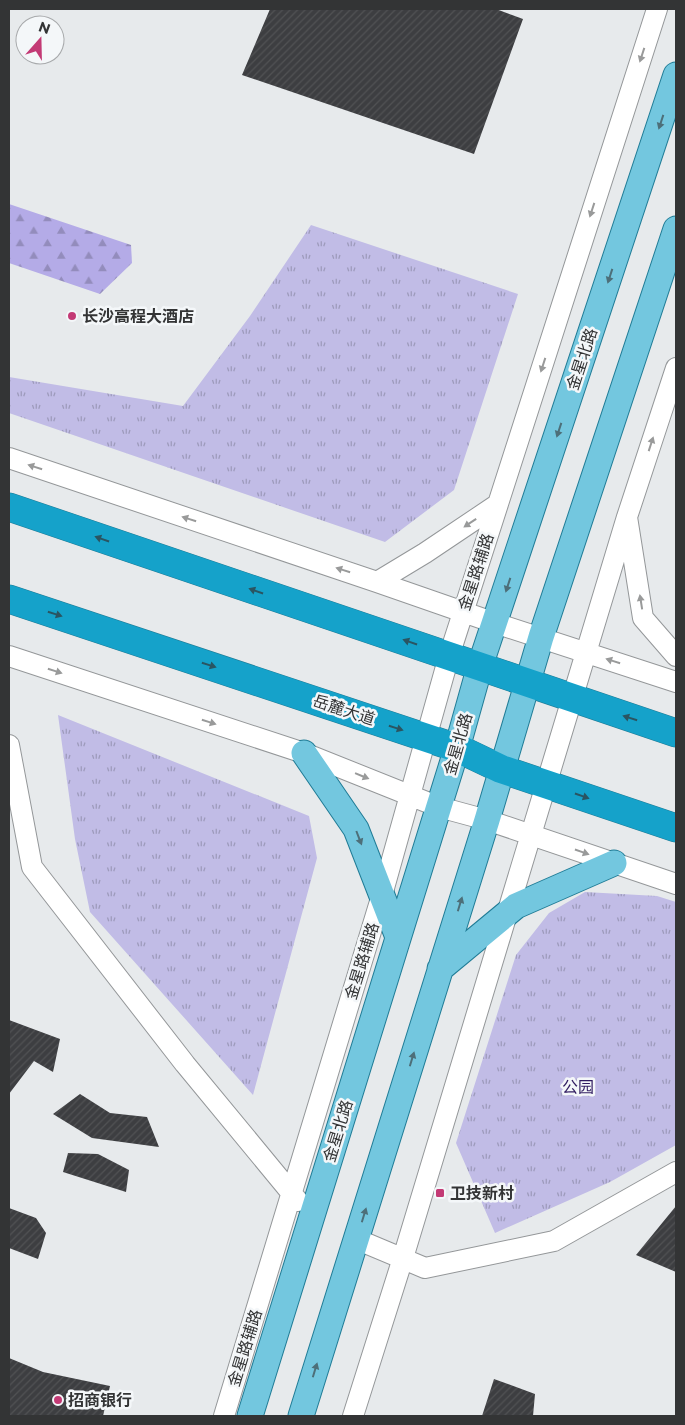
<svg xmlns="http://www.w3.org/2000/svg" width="685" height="1425" viewBox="0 0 685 1425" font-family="Montserrat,'Noto Sans SC',sans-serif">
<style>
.grass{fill:url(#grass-tufts)}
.forest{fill:url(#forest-firs)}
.building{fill:url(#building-hatch)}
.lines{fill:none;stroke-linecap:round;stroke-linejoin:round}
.minor-casing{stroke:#949799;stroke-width:22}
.major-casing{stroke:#207c96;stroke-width:27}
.highway-casing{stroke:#207c96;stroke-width:29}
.minor{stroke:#fff;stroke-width:20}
.major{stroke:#73c7df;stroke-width:25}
.highway{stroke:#15a2ca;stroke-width:28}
.oneway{fill:#999a9a}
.oneway2{fill:#4d6f79}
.oneway3{fill:#2a5562}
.poi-dot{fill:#c33a75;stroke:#f4f7f9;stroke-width:2}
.labels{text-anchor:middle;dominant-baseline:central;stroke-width:5;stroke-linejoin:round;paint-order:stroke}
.poi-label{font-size:16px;font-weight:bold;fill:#333435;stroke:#f4f7f9;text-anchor:start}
.street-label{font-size:16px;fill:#333435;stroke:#f4f7f9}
.park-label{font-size:16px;fill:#2f1b60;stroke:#f4f7f9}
</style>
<defs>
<pattern id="grass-tufts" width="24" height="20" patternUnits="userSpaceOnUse" patternTransform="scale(1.25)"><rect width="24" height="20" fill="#c1bce6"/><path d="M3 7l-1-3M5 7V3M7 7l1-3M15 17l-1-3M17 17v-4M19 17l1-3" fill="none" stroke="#9d9abb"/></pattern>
<pattern id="forest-firs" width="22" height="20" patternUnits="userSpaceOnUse" patternTransform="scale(1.25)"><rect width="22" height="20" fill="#b4abe7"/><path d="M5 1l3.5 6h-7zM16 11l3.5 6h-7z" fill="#938cbc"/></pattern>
<pattern id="building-hatch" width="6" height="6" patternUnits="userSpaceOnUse" patternTransform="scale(1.25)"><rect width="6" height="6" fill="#3d3e41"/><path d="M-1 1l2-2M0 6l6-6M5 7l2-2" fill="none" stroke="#515254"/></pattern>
</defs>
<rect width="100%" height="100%" fill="#e7eaec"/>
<path class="grass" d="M311,225L518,294L454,490L385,542L9,413V377L183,406L250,316Z
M58,715L309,816L317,858L253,1095L90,912L75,839Z
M585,892L657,896L676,902V1145L610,1182L495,1233L456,1143L516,955L549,913Z"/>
<path class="forest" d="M9,204L131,245L132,263L100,294L9,263Z"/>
<path class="building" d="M270,9H496L523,19L474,154L242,75Z
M9,1020L60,1039L53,1072L34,1061L9,1094Z
M80,1094L110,1113L147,1117L159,1147L92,1138L53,1114Z
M68,1153L98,1154L129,1170L126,1192L63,1172Z
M676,1206V1272L636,1255Z
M9,1208L36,1218L46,1233L38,1259L9,1248Z
M9,1358L43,1372L110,1386L103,1416H9Z
M494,1379L535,1394L533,1416H482Z"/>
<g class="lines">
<defs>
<path id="minor" d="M676,368L627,517L643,618L676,656
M9,458L377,582L495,623L676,682
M377,582L425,553L498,504L657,9
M9,656L304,753L439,807L487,820L676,884
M9,745L32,867L185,1064L298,1201
M356,1239L425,1268L554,1241L676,1172
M224,1416L382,895L449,656L498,504
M353,1416L403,1258L627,517"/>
<path id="major" d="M304,753L356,829L398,937
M440,969L516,906L614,863
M250,1416L457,748L480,666L676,75
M301,1416L487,820L541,637L676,229"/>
<path id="highway" d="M9,507L676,733
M9,599L457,748L501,769L676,828"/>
</defs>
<use href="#minor" class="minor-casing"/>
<use href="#major" class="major-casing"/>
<use href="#highway" class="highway-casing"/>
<use href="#minor" class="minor"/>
<use href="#major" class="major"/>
<use href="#highway" class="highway"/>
</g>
<defs><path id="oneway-solid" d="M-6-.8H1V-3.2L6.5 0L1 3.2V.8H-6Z" transform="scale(1.25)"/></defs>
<g class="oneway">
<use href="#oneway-solid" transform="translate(642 55) rotate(108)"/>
<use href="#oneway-solid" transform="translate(592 210) rotate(108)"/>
<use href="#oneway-solid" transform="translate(543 365) rotate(108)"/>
<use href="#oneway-solid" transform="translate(651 444) rotate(-72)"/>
<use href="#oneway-solid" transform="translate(35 467) rotate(-162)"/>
<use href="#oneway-solid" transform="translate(189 519) rotate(-162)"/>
<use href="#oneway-solid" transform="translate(470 523) rotate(146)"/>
<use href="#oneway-solid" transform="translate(343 570) rotate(-162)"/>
<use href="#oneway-solid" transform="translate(641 602) rotate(-99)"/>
<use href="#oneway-solid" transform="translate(613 661) rotate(-162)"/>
<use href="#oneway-solid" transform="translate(55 671) rotate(18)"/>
<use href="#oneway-solid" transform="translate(209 722) rotate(18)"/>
<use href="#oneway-solid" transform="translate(362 776) rotate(22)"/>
<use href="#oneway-solid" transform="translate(582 852) rotate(19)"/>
</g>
<g class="oneway2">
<use href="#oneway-solid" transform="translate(661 122) rotate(108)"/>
<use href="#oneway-solid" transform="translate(610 276) rotate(108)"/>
<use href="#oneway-solid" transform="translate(559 430) rotate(108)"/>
<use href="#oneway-solid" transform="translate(508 585) rotate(108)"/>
<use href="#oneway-solid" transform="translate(359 838) rotate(69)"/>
<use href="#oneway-solid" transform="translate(460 904) rotate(-73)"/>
<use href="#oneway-solid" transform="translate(412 1059) rotate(-73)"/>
<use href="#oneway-solid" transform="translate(364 1215) rotate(-73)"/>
<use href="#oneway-solid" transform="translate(315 1370) rotate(-73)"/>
</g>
<g class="oneway3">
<use href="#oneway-solid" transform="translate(102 539) rotate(-161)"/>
<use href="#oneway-solid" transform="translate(256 591) rotate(-161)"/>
<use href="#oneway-solid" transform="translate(55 614) rotate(18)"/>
<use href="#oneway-solid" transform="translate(410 642) rotate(-161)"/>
<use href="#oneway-solid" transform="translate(209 665) rotate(18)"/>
<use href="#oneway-solid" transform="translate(630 718) rotate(-162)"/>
<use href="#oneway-solid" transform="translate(396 728) rotate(18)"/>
<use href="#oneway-solid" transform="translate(582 796) rotate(19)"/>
</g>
<g class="poi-dot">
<circle cx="72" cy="316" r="5"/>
<rect x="435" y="1188" width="10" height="10" rx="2.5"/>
<circle cx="58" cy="1400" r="5"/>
</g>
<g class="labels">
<g class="poi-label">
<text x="82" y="316">长沙高程大酒店</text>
<text x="450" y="1193">卫技新村</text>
<text x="68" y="1400">招商银行</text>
</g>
<g class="street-label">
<text transform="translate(582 359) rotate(-72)">金星北路</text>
<text transform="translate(476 572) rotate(-72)">金星路辅路</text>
<text transform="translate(344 710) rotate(18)">岳麓大道</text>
<text transform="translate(458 744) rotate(-74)">金星北路</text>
<text transform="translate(362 961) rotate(-73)">金星路辅路</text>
<text transform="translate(338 1131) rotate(-73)">金星北路</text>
<text transform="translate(245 1348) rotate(-73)">金星路辅路</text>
</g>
<g class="park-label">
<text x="578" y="1087">公园</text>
</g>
</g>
<rect width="685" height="1425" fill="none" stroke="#333435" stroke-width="20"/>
<g transform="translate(40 40) rotate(20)"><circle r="24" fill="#f4f7f9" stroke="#a7a9ab"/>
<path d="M0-4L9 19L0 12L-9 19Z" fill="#c33a75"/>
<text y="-8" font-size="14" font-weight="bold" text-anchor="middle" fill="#333435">N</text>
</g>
</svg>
